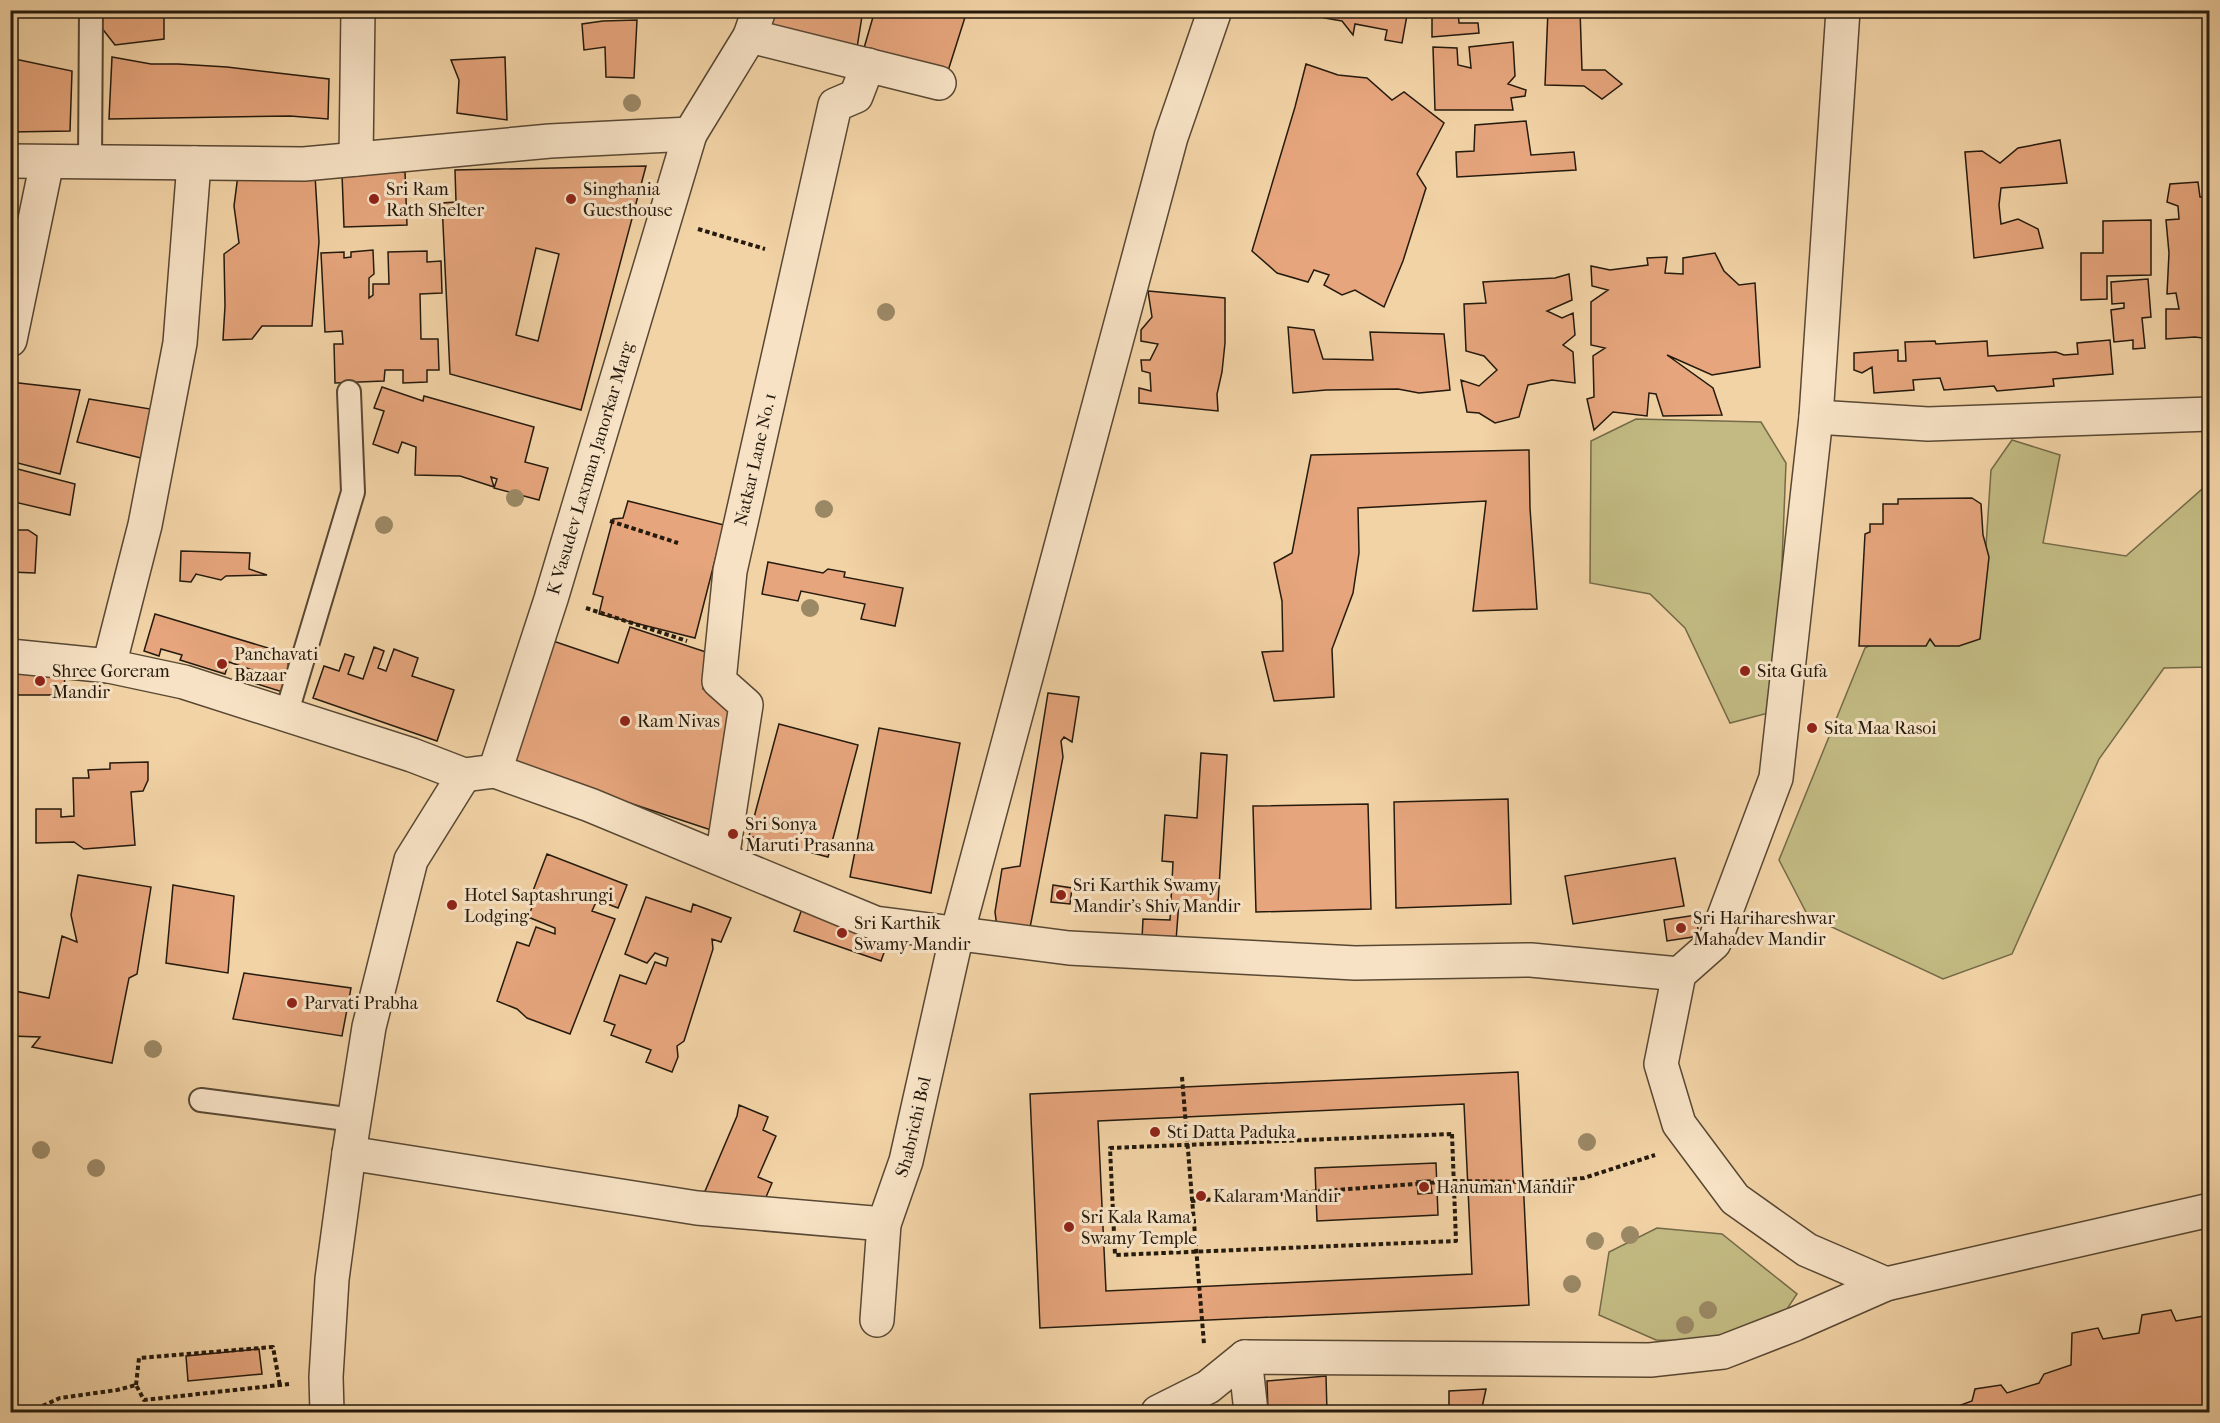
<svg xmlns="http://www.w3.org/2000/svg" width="2220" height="1423" viewBox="0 0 2220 1423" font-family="'IM FELL French Canon',serif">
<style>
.green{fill:#c2ba82;stroke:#746a48;stroke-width:1.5}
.building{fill:#e6a57c;stroke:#251a0d;stroke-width:1.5;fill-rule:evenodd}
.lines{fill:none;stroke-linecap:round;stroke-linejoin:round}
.service-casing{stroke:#584833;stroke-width:26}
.minor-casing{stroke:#584833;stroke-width:36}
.tertiary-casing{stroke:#584833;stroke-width:36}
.path{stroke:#251a0d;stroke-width:4;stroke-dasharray:4.5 3;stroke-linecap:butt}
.service{stroke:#f7e2c5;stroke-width:22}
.minor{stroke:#f7e2c5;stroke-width:33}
.tertiary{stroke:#f7e2c5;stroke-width:33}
.tree{fill:#9b8865}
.poi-dot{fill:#8f2418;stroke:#f7e2c5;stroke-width:2}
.labels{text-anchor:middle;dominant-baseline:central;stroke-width:6;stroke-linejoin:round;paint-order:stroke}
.poi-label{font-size:18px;fill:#251a0d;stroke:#f7e2c5;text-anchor:start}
.street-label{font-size:18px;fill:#251a0d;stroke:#f7e2c5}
</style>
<rect width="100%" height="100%" fill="#f2d3a6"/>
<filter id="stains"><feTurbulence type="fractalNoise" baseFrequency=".00333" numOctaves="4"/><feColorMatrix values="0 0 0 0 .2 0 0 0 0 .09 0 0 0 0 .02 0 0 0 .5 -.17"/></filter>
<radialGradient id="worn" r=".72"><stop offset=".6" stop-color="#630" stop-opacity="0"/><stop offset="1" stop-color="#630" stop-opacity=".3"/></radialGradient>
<path class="green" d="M1636,419L1761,422L1786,463L1776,711L1730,723L1685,628L1650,594L1590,583L1591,441Z
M2012,440L2060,455L2043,543L2126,556L2209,483V667L2164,668L2099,759L2012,954L1943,979L1808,916L1779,860L1865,648L1900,628L1980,637L1991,470Z
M1657,1228L1722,1234L1797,1294L1777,1324L1692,1341L1656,1340L1599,1315L1609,1252Z"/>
<path class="building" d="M103,10H164V39L115,45L101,27Z
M773,10H863L856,54L768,33Z
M875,10L967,11L947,74L862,55Z
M1325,10H1427L1426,18L1407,15L1402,43L1385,40L1387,30L1355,24L1353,35L1342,21L1324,18Z
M1432,10H1458L1459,23H1478L1479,33L1432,37Z
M1548,10H1580L1582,70H1605L1622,84L1602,99L1584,86L1545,85Z
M637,20L634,78L606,77L605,47L584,50L582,24L603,21Z
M1513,42L1515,76L1508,84L1526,90L1525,96L1511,98L1513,110H1435L1433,47L1457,48L1458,65L1471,68L1469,47Z
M112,57L151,64H178L227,67L329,79L328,119L290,116L109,119Z
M505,57L507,120L457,113L459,80L451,60Z
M10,58L72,71L70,131L10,132Z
M1306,64L1338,75L1367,78L1392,100L1404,92L1444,123L1417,174L1426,188L1403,261L1384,307L1355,290L1342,295L1324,285L1329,275L1314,270L1308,282L1277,273L1252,251L1295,107Z
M1526,121L1531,155L1574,152L1576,170L1457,177L1456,152L1474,151L1475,125Z
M2060,140L2067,183L2001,188L1999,205L2001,224L2018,219L2038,229L2043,248L1974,258L1965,152L1982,151L2000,163L2018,148Z
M646,166L581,410L450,374L442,203L456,202L455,170ZM536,248L559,254L538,341L516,335Z
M405,172L407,225L344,227L342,174Z
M238,175H315L319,242L312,326H262L252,339L223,340L225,306L224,254L239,243L234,206Z
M2198,182L2200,197H2210V339L2195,337L2166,339V309H2179L2176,293L2167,294L2169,253L2166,220L2179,219L2178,206L2167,202L2170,184Z
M2151,220V275L2107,276V299L2081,300V253H2103V221Z
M373,250L374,274L369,278V298L373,295V284H389L388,252L427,251V262L441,261L442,293L420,294L421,339H438L439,370H427V382L403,383V370H385L384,381L335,383L334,344H343L342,331L325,332L321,253L344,252V258L351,257V252Z
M1715,253L1724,271L1739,285L1755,283L1760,367L1712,375L1667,355L1713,388L1722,415L1663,416L1656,394L1649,393L1647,416L1613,412L1594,430L1587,399L1594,397L1593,356L1605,348L1591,345V302L1608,290L1592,286L1591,266L1610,270L1648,265L1647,258L1667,257L1665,273L1683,274V258Z
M1569,274L1572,300L1547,311L1562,318L1573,313L1575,335L1563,345L1573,352L1575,383L1552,380L1528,385L1519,417L1495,423L1479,413L1467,412L1461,380L1479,386L1497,370L1484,356L1466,351L1464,304L1486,303L1483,282L1555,278Z
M2148,279L2151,317L2142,318L2145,348L2133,349V340L2114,342L2111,310L2124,308V303L2112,304L2111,282Z
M1148,291L1225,298V343L1222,372L1217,394L1218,411L1139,403V388L1151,391L1150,373L1142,371L1141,360H1150L1158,344L1141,341V330L1152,317Z
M1288,327L1314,330L1323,359L1373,360L1370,332L1444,334L1450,390L1419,393L1398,389L1326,390L1293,393Z
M2110,340L2113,374L2053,379L2054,386L1997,391L1994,386L1944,390L1940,378L1913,380L1914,390L1874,393L1872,367L1862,373L1854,370V353L1898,350V361H1906L1905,342L1935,341L1936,344L1987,341L1988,356L2056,352L2064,355L2078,354L2077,343Z
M10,382L80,390L60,474L10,461Z
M382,387L423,401L424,396L534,427L525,462L548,468L539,500L494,488L497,479L491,477L494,487L460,476L415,475L416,447L402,442L398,453L373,444L384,411L374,408Z
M89,399L175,413L165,464L77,442Z
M1529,450L1530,508L1537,609L1473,611L1486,501L1358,508L1359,553L1353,593L1332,649L1334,697L1274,701L1262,652L1283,651L1282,601L1274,563L1292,553L1311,455Z
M10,467L75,484L70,515L10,501Z
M1972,498L1981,504L1983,535L1989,557L1980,639L1959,646H1935L1930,639L1926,646H1859L1865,534L1870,532V524H1883V504H1898V499Z
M628,501L724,525L695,638L599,614L603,597L593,594L613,519L623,518Z
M10,530H28L37,536L35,573L10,572Z
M181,551L250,553L249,569L267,575L226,576L221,580L196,574L191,582L180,581Z
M768,562L823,573L828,569L845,572L844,577L903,588L895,626L861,619L865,604L801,591L798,601L762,594Z
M155,614L288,654L289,694L251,682L255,671L229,662L225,674L180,660L182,655L161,649L159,656L144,651Z
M630,627L706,652L703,689L731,709L711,830L509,763L550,640L618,663Z
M374,647L384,651L378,668L386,671L394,649L418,658L412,676L454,690L437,741L313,698L324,666L339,671L345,654L354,657L348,674L363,679Z
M16,668H65L64,695H16Z
M1048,693L1079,697L1072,742L1064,737L1061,741L1063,757L1029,933L997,927L995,912L1002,869L1020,866Z
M779,724L858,745L828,857L749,836Z
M879,728L960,743L931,893L850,877Z
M1201,753L1227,755L1218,904L1179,901L1176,941L1142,939L1143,919L1170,920L1173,862L1162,861L1165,815L1197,818Z
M148,762V780L143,791L131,792L135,845L84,849L74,842L36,843V809H61V817L74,816L73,778H89L88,770L110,769V763Z
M1508,799L1511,904L1396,908L1394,802Z
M1368,804L1371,909L1256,912L1253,806Z
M547,854L627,885L618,908L597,900L592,911L615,919L570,1034L527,1018L517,1009L497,1001L517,942L529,946L536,927L555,934V928L528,917L535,900L531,896Z
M1675,858L1684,906L1573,924L1565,876Z
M78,875L151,887L137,974L129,978L112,1063L32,1047L40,1037L10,1036V990L49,998L62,936L77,942L71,915Z
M173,885L234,896L228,973L166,963Z
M1053,885L1072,888L1070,904L1051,902Z
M646,897L691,912L693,904L731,918L721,942L712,939L713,949L684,1041L677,1046L678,1057L672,1072L646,1062L651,1050L611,1035L615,1025L604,1021L620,975L646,984L655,962L666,966L668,958L655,953L647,963L625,954Z
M803,906L890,936L881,961L794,931Z
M1696,915L1699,936L1667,941L1664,920Z
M244,973L351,988L342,1036L233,1019Z
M1518,1072L1529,1305L1040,1328L1030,1094ZM1464,1104L1472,1274L1106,1291L1098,1121Z
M739,1105L768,1117L763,1130L776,1136L758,1177L772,1183L763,1204L703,1196L737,1116Z
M1436,1163L1438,1215L1317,1221L1315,1168Z
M1430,1180L1432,1193L1418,1194L1417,1181Z
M2171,1310L2176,1321L2210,1315V1412H1942L1972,1401L1975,1389L2001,1385L2007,1393L2039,1383L2044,1374L2071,1365L2072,1333L2098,1328L2103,1339L2139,1333L2142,1315Z
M259,1349L262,1374L188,1381L186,1356Z
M1326,1376L1327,1412H1268L1267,1381Z
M1486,1389L1481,1412H1449V1391Z"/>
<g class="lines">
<defs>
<path id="service" d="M90,163L91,10
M286,715L353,492L349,392
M201,1100L354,1120"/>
<g id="minor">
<path d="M1843,10L1816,417L1776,778L1714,943L1679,974L1661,1064L1679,1124L1735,1199L1807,1250L1886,1284"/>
<path d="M750,36L939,83"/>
<path d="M356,159L358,10"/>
<path d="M10,340L47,162"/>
<path d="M1816,417L1928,424L2210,414"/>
<path id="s1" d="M10,656L109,666L184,682L412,755L464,775L495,771L551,599L690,134"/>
<path d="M109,666L145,525L180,343L194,163"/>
<path d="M495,771L590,805L875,923L1069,948L1355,963L1531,960L1679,974"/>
<path id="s2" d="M722,859L746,705L719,681L730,571L835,105L856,96L868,65"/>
<path d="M349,1153L697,1208L884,1224"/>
<path id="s3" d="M877,1320L884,1224L906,1161L957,934L1171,137L1215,10"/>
<path d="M1245,1357L1251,1412"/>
<path d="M327,1412L326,1377L332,1279L349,1153L369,1027L411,860L464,775"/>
<path d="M1158,1412L1208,1387L1245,1357L1650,1360L1723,1352L1795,1324L1886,1284L2210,1210"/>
</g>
<path id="tertiary" d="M10,161L304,164L550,141L690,134L750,36L759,10"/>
</defs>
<use href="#service" class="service-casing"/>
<use href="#minor" class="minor-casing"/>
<use href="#tertiary" class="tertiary-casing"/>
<path class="path" d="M698,229L765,249
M610,521L678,543
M586,608L687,641
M1182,1077L1204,1344
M1452,1134L1456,1241L1115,1255L1110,1148Z
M1191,1201L1454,1181L1540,1182L1584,1178L1655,1155
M136,1385L139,1358L273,1347L280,1386
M29,1412L60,1398L117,1390L136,1385L144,1400L289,1384"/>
<use href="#service" class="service"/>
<use href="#minor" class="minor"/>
<use href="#tertiary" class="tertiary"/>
</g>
<g class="tree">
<circle cx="632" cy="103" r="9"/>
<circle cx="886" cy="312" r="9"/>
<circle cx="515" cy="498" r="9"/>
<circle cx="824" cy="509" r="9"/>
<circle cx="384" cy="525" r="9"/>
<circle cx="810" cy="608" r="9"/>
<circle cx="153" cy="1049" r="9"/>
<circle cx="1587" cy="1142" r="9"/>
<circle cx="41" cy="1150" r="9"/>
<circle cx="96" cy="1168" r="9"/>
<circle cx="1630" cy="1235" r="9"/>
<circle cx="1595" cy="1241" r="9"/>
<circle cx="1572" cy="1284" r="9"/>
<circle cx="1708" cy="1310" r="9"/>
<circle cx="1685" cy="1325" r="9"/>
</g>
<g class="poi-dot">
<circle cx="374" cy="199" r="6"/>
<circle cx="571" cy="199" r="6"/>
<circle cx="222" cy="664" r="6"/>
<circle cx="1745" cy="671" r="6"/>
<circle cx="40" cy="681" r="6"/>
<circle cx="625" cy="721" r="6"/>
<circle cx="1812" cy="728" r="6"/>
<circle cx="733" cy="834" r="6"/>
<circle cx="1061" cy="895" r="6"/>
<circle cx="452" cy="905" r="6"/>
<circle cx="1681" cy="928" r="6"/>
<circle cx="842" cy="933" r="6"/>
<circle cx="292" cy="1003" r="6"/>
<circle cx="1155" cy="1132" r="6"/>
<circle cx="1424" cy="1187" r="6"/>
<circle cx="1201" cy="1196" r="6"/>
<circle cx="1069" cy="1227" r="6"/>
</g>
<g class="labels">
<g class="poi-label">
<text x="386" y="189">Sri Ram<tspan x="386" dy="21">Rath Shelter</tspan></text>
<text x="583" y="189">Singhania<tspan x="583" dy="21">Guesthouse</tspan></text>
<text x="234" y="654">Panchavati<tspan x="234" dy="21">Bazaar</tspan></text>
<text x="52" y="671">Shree Goreram<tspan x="52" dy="21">Mandir</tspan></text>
<text x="1757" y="671">Sita Gufa</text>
<text x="637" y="721">Ram Nivas</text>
<text x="1824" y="728">Sita Maa Rasoi</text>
<text x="745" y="824">Sri Sonya<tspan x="745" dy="21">Maruti Prasanna</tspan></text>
<text x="1073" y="885">Sri Karthik Swamy<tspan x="1073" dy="21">Mandir's Shiv Mandir</tspan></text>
<text x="464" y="895">Hotel Saptashrungi<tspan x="464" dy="21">Lodging</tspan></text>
<text x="1693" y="918">Sri Harihareshwar<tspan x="1693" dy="21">Mahadev Mandir</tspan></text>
<text x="854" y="923">Sri Karthik<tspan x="854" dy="21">Swamy Mandir</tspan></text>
<text x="304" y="1003">Parvati Prabha</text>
<text x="1167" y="1132">Sti Datta Paduka</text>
<text x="1436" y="1187">Hanuman Mandir</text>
<text x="1213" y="1196">Kalaram Mandir</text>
<text x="1081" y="1217">Sri Kala Rama<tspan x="1081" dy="21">Swamy Temple</tspan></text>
</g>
<g class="street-label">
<text stroke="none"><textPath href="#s2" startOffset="417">Natkar Lane No. 1</textPath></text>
<text stroke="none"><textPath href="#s1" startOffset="820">K Vasudev Laxman Janorkar Marg</textPath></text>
<text stroke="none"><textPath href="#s3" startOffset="198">Shabrichi Bol</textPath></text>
</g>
</g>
<rect width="2220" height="1423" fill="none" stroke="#f2d3a6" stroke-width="36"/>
<rect x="12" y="12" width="2196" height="1399" fill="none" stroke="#251a0d" stroke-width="3"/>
<rect x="18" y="18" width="2184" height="1387" fill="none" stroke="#251a0d" stroke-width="1.5"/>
<rect width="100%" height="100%" filter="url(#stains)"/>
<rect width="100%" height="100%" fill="url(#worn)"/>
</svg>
